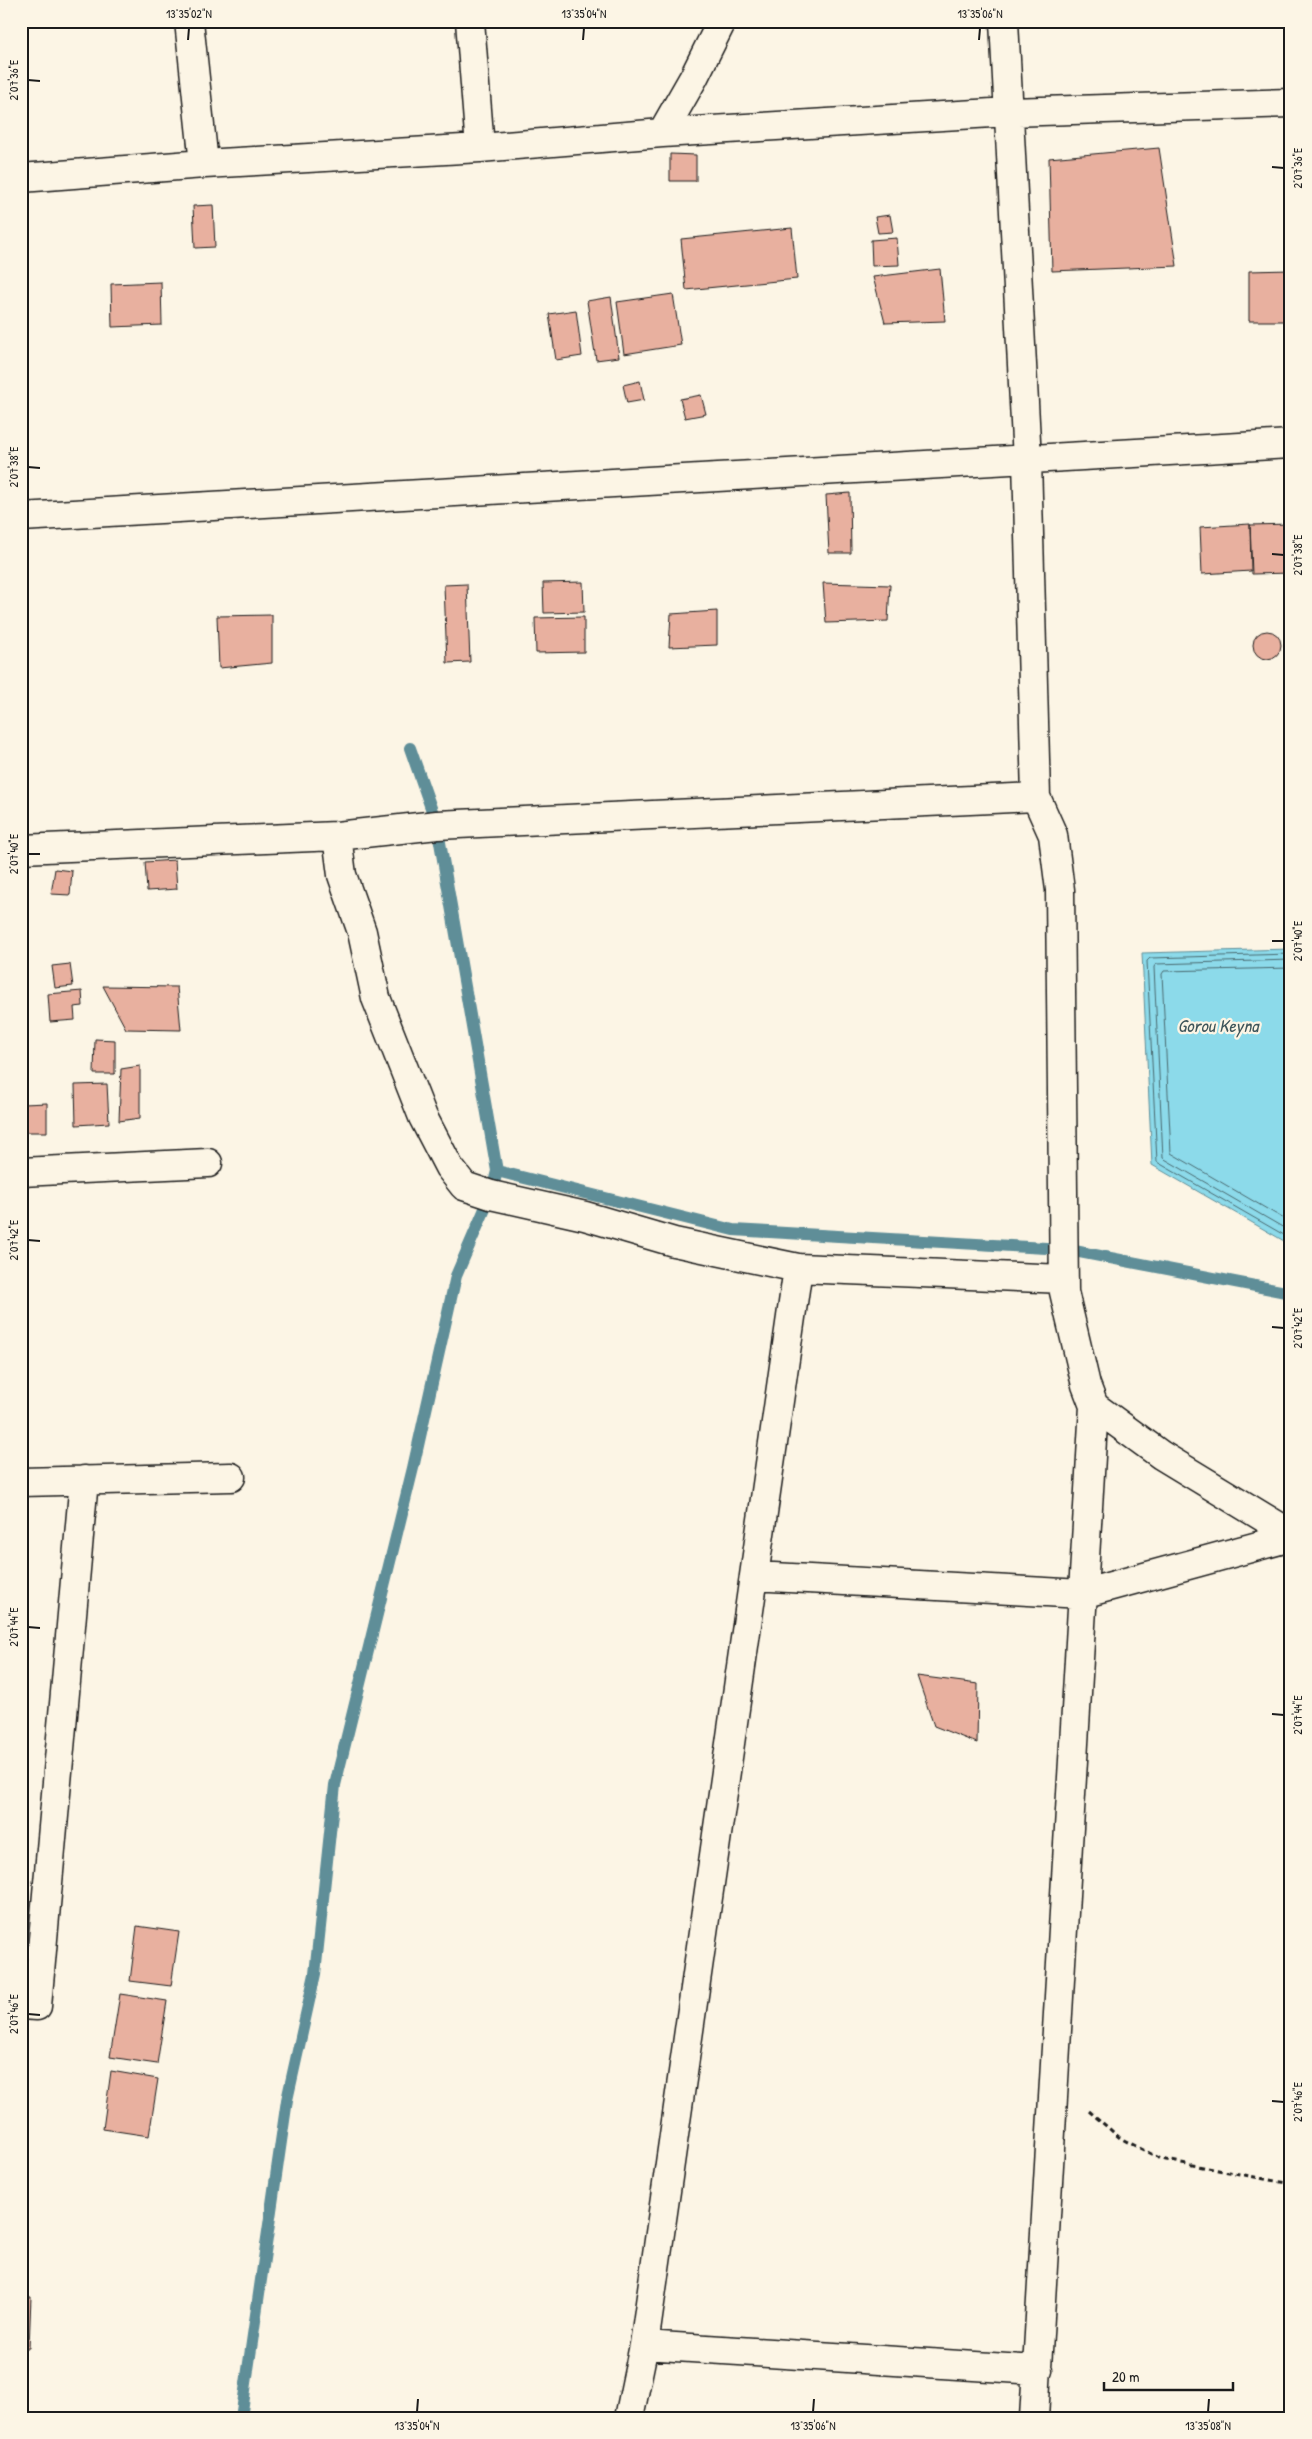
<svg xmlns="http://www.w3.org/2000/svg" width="1312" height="2439" viewBox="0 0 1312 2439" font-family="'Patrick Hand',sans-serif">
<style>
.water{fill:#8cdaea;stroke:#5f8e98}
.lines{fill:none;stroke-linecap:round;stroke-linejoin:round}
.shore{stroke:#49686e;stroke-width:1}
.stream{stroke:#5f8e98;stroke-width:12}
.building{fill:#e8b09f;stroke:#1c1c1c}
.minor-casing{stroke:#1c1c1c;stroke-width:31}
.path{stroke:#1c1c1c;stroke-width:3;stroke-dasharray:5 4;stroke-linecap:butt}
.minor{stroke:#fcf5e5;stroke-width:28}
.ticks{fill:none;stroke:#1c1c1c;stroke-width:2}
.labels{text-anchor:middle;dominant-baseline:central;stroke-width:4.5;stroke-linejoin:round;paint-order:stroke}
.water-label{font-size:18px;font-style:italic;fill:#3e555a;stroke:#fcf5e5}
.neatline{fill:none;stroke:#1c1c1c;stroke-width:2}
.ticks-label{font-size:12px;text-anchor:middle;fill:#1c1c1c}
</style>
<rect width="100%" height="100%" fill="#fcf5e5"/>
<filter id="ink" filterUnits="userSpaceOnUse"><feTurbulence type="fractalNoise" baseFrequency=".02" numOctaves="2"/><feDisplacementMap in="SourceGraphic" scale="10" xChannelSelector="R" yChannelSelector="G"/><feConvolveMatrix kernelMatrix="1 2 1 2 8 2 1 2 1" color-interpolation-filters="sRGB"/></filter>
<g filter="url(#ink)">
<path class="water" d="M1291,949V1245L1152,1165L1142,953Z"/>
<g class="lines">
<path class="shore" d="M1291,954L1150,958L1147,961L1157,1162L1291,1239
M1291,960L1156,964L1154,967L1163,1158L1291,1232
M1291,968L1164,971L1162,974L1171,1153L1291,1223"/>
<path class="stream" d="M410,748L437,825L497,1171L733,1230L1064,1249L1291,1293
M241,2418L287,2100L315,1974L335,1785L413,1468L456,1276L491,1195L497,1171"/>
</g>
<path class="building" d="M1159,148L1177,266L1052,271L1049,158Z
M670,154L696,155V181H670Z
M213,205L215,247L195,248L193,206Z
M890,215L893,232L878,233L875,217Z
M792,228L797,279L686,290L681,239Z
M897,238L899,265L872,266L871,240Z
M940,269L945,321L885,323L873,277Z
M1291,270V321H1249V271Z
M161,282L162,325L112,327L111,284Z
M673,294L681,345L624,354L617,302Z
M611,297L619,357L596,360L587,301Z
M576,310L582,356L556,360L549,314Z
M640,381L644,400L627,403L623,385Z
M701,395L706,414L685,418L680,399Z
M850,493L851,553H829L826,495Z
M1250,524L1251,571L1202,574L1200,527Z
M1291,524V573L1252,574L1250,525Z
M583,582L584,612L544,613L543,583Z
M823,583L890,585L888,621L826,623Z
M467,584L470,662L447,663L444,585Z
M717,611V645L669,647L671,614Z
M272,615V663L219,668L217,616Z
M584,617V652L536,653L535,618Z
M1253 645a14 14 0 1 1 28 0a14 14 0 1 1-28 0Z
M175,860L177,889L147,891L145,862Z
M55,869L72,871L70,895L51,894Z
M70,964L73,986L55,988L52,966Z
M103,986L177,987L181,1030L126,1029Z
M82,991L83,1006L74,1007L75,1020L50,1022L48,994Z
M95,1039L115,1040V1074H94Z
M140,1066V1118L119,1121L121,1069Z
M107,1084L109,1123L76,1125L75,1085Z
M47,1103V1132H25L24,1104Z
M917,1676L978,1684L977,1743L934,1726Z
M137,1926L179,1932L171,1986L130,1981Z
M120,1994L167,2001L157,2064L110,2057Z
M111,2071L158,2079L149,2136L103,2129Z
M21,2296L31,2297L29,2348H21Z"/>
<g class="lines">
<defs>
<path id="minor" d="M189,21L204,164
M470,21L480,148
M1004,21L1027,460L1036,797L1053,835L1060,890L1064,1292L1086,1385L1094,1406L1161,1455L1291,1534
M662,133L694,77L722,21
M21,178L204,164L480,148L662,133L1009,112L1291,103
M21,517L1291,444
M337,836L342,875L362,932L376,998L423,1117L449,1167L464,1186L491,1195L585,1216L674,1242L798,1268L1064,1279
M21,849L337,836L437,825L1036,797
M21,1172L208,1163
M21,1482L231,1477
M754,1576L1082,1594L1291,1537
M21,2005L37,2006L84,1480
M644,2345L1038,2370
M629,2418L644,2345L798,1268
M1034,2418L1094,1406"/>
</defs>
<use href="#minor" class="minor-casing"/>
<path class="path" d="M1089,2111L1120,2138L1161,2159L1291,2184"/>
<use href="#minor" class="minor"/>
</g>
</g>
<path class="ticks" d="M188,40L189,28M583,40L584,28M979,40L980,28M28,80L40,81M1272,167L1284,168M28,467L40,468M1272,554L1284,555M28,854H40M1272,941H1284M28,1240L40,1241M1272,1327L1284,1328M28,1627L40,1628M1272,1714L1284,1715M28,2014L40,2015M1272,2101L1284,2102M417,2412L418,2399M813,2412L814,2399M1208,2412L1209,2399"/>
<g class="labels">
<g class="water-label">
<text x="1218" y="1025">Gorou Keyna</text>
</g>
</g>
<rect width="1312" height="2439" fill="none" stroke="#fcf5e5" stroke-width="55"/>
<path d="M1104 2382v8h129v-8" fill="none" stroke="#1c1c1c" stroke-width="2.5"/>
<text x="1112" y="2382" font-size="15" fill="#1c1c1c" stroke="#fcf5e5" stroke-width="4" paint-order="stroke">20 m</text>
<rect x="28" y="28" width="1256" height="2384" class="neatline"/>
<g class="ticks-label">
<text x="189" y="18">13°35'02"N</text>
<text x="584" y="18">13°35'04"N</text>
<text x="980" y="18">13°35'06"N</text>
<text transform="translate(14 80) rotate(-90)" y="4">2°07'36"E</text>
<text transform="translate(1298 168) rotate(-90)" y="4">2°07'36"E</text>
<text transform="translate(14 467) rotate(-90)" y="4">2°07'38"E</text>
<text transform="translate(1298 555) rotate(-90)" y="4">2°07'38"E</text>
<text transform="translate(14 854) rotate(-90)" y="4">2°07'40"E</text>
<text transform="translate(1298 941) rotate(-90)" y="4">2°07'40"E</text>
<text transform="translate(14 1240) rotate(-90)" y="4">2°07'42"E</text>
<text transform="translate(1298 1328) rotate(-90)" y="4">2°07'42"E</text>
<text transform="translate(14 1627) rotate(-90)" y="4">2°07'44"E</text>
<text transform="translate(1298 1715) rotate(-90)" y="4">2°07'44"E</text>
<text transform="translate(14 2014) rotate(-90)" y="4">2°07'46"E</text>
<text transform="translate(1298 2102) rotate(-90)" y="4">2°07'46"E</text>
<text x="417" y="2430">13°35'04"N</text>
<text x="813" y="2430">13°35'06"N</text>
<text x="1208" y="2430">13°35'08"N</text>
</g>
</svg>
